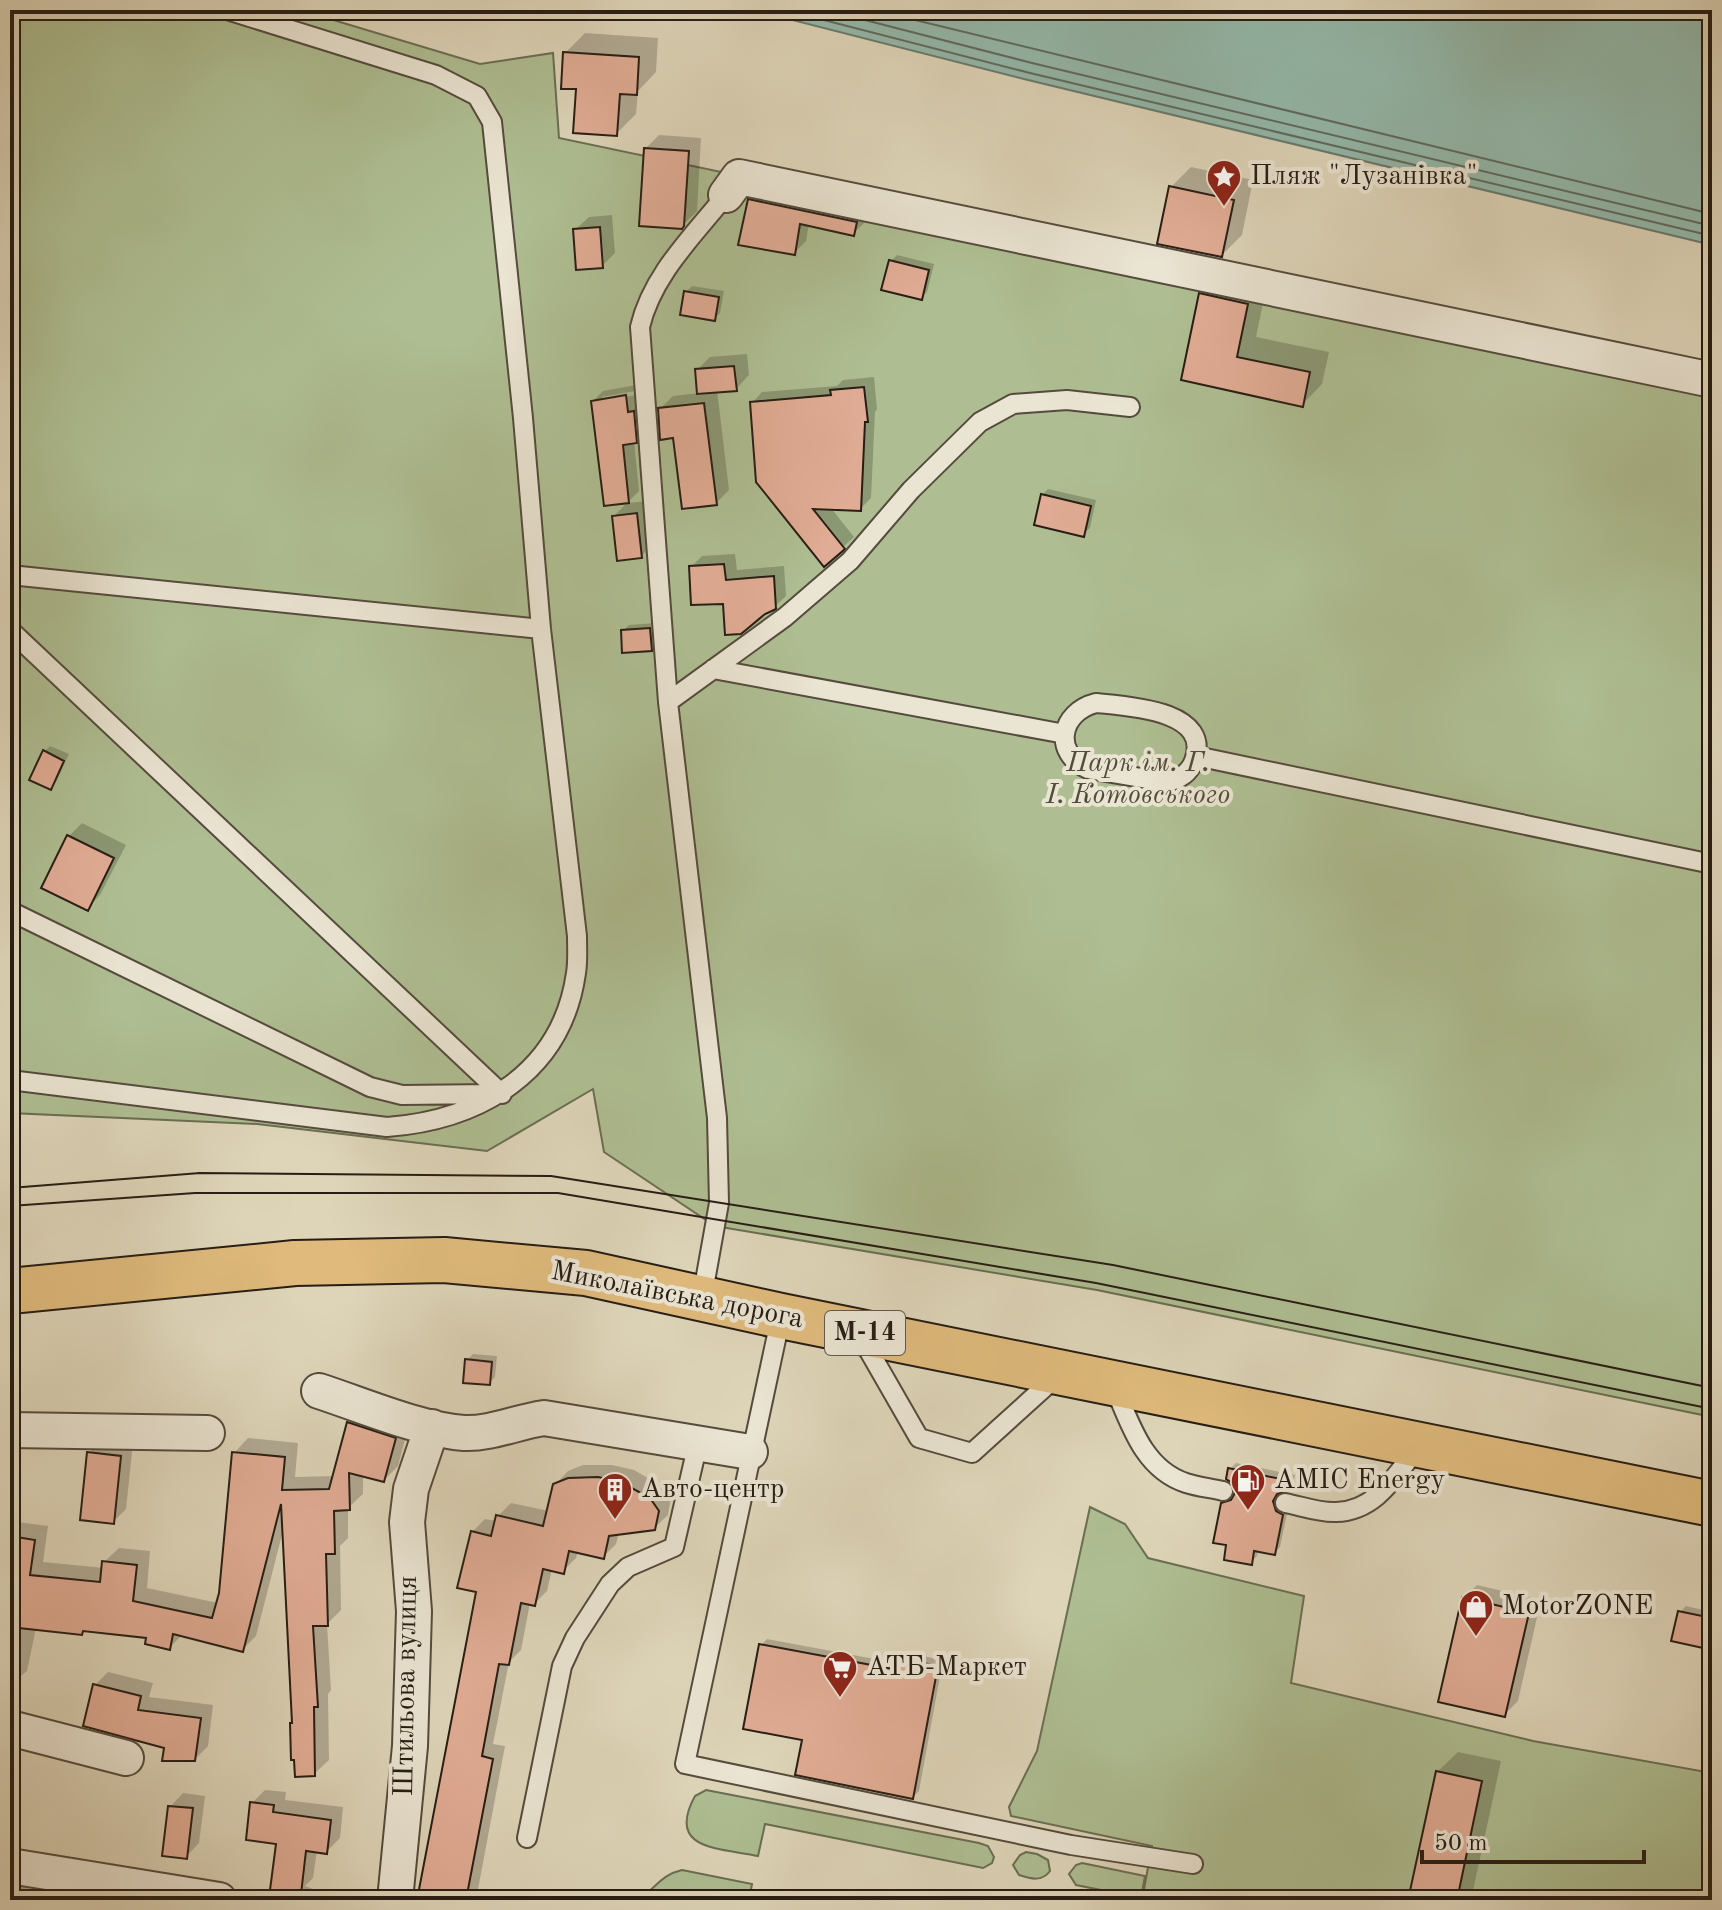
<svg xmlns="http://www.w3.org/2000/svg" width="1722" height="1910" viewBox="0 0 1722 1910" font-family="'Old Standard TT',serif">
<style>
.green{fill:#aebe92;stroke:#6a6e53;stroke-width:2}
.water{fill:#94b9ab;stroke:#687b6f;stroke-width:2}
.shadow{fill:#0003;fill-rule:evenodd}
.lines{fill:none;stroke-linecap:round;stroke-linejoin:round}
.shore{stroke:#5e6b60;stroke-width:2}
.building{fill:#e1ac95;stroke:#271d14;stroke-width:2}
.lane-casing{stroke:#554b3d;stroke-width:22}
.street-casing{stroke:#554b3d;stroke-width:38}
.primary-casing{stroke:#271d14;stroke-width:48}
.lane{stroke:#eae4d2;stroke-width:18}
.street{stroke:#eae4d2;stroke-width:34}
.primary{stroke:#dfba7c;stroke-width:44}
.tram{stroke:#271d14;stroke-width:2}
.labels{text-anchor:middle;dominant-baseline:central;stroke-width:8;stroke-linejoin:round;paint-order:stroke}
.shield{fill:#eae4d2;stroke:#62594d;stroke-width:2}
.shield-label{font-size:26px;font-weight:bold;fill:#271d14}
.poi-label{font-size:28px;fill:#271d14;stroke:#eae4d2;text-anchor:start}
.park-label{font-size:28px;font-style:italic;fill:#504d3a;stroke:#eae4d2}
.street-label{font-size:28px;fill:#271d14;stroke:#eae4d2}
</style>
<rect width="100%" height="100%" fill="#ded5b9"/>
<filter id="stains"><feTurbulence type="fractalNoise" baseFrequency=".0025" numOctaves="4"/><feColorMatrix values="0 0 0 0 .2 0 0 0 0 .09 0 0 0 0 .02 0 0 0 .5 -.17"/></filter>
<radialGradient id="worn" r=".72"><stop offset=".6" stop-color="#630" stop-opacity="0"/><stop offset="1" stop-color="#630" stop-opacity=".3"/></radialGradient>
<path class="green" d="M10,10H300L480,64L553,53L559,138L1712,380V1417L1097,1290L715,1226L604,1152L593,1089L487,1151L257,1124L10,1113Z
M1090,1507L1125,1524L1148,1558L1304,1596L1291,1683L1533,1741L1712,1773V1900H1142L1152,1846L1011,1816L1009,1807L1037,1751Z
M706,1790L979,1843L988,1846L994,1857L992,1863L983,1868L765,1824L758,1856C721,1848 665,1851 695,1796Z
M1026,1852L1037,1854L1048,1860L1050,1871C1042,1882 1031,1879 1019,1875L1013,1865L1020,1855Z
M1082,1863L1145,1876L1141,1898L1076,1885L1069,1874L1076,1865Z
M682,1870L752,1884L749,1900H637C656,1889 660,1875 682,1870Z"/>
<path class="water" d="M753,10H1712V245L1028,80Z"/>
<path class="shadow" d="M585,33L658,38L656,72L638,91L636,114L616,134L578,88L565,53Z
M659,135L701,138L697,211L681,227L645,149Z
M1191,167L1253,180L1242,235L1222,255L1171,187Z
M762,188L868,210L865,222L853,234L809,224L806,241L794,253L749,200Z
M612,215L615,253L602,266L575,230L589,217Z
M897,255L934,264L927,292L921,298L891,261Z
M1221,274L1267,284L1256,337L1329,352L1322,384L1302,405L1183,379L1201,294Z
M692,286L724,291L720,313L714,319L686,292Z
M747,354L749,375L736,389L717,390L729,490L716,503L660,409L673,396L699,393L697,370L710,357Z
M874,377L877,409L875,412L871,498L860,509L831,508L854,537L824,564L752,403L762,392L837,386L843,380Z
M636,385L646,430L634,441L639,491L629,501L593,401L603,391ZM635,391L636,395L602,401V397Z
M1048,489L1096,500L1090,528L1083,534L1042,495Z
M649,501L654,543L641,556L614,516L627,503Z
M735,554L737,570L784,566L786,596L774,607L725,601L691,567L702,556Z
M656,623L657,643L651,649L623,631L629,625Z
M50,746L69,754L56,782L50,788L44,752Z
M82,823L126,845L100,895L87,909L69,836Z
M473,1354L497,1356L495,1377L489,1383L467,1360Z
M362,1409L409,1424L398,1466L384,1480L363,1475V1494L348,1508V1538L340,1546L341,1610L327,1624L331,1690L328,1694L329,1760L314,1774L292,1724L283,1531L256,1636L242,1650L183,1634L169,1648L149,1636L86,1629L82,1633L36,1628L27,1671L10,1685V1521L48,1526L43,1562L104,1568V1562L119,1548L150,1551L147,1588L218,1603L234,1453L248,1438L298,1443L295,1477L335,1476L348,1423Z
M102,1440L133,1443L126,1509L113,1522L89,1453Z
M1236,1463L1295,1475L1293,1483L1278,1494L1282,1505L1288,1509L1280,1547L1274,1553L1258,1550L1257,1556L1251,1562L1228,1544L1223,1504L1236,1495L1230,1469Z
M583,1465H612L634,1470L662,1486L671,1497L668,1515L654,1528L619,1533L616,1544L603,1557L578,1551L576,1558L563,1571L552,1569L547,1591L534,1604L530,1603L521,1650L509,1662L493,1744L505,1746L476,1900H419L478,1591L472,1532L485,1519L497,1521L498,1516L511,1503L549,1511L555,1485L568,1471Z
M1477,1585L1541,1600L1518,1701L1504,1715L1464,1598Z
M1686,1606L1712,1612V1646L1680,1612Z
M767,1639L896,1663L903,1652L943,1660L919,1791L913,1797L761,1645Z
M108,1672L153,1683L149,1697L213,1705L208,1746L195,1759L166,1746L95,1685Z
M1458,1752L1501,1761L1471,1900H1410L1437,1772Z
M265,1790L286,1792L285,1800L343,1807L340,1838L326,1852L317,1850L313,1878L305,1886L343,1900H293L302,1892L273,1888L278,1842L252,1803Z
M183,1793L205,1796L199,1843L186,1857L170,1807Z
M10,1883L29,1885L28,1900H10Z"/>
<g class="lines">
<path class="shore" d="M785,10L1030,73L1712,236
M826,10L1032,63L1712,226
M874,10L1712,214"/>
</g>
<path class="building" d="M563,52L639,57L637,95L620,94L617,136L573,133L576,89H561Z
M644,148L689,151L684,226L682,229L639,226Z
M1169,186L1234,200L1222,257L1157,244Z
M748,199L857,222L854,236L800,224L795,255L738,245Z
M600,227L603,268L576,270L573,229Z
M889,260L929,270L922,300L881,290Z
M684,291L719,297L715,321L680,315Z
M1199,293L1248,304L1237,357L1310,372L1303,407L1181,380Z
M734,366L737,391L697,394L695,369Z
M864,387L868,422H865L861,511L813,509L845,549L824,567L756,482L750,402L831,395L830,390Z
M626,395L628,412L634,411L637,443L623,445L629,503L604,506L591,401Z
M704,403L717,505L682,509L673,438L660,440L658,408Z
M1041,494L1091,506L1084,537L1034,525Z
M637,513L642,558L617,561L612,516Z
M724,564L726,580L774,576L776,609L765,614L741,634L725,635L723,604L691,605L689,566Z
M650,628L652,651L622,653L621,630Z
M43,750L64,761L51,790L29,780Z
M67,835L114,858L88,911L41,888Z
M465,1359L492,1362L490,1385L463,1383Z
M347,1422L396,1438L384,1482L349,1473L350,1510L334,1511L335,1554H326L328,1626H313L318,1707H314L315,1776L295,1777L294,1760H291L290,1723H292L281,1504L243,1652L173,1634L170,1650L145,1644L146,1638L83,1631L82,1635L10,1627V1536L35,1540L30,1575L100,1582L102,1561L137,1565L133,1601L212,1618L219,1593L232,1452L285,1457L282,1490L329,1489Z
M87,1452L121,1456L114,1524L80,1520Z
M1228,1468L1290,1481L1288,1491L1277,1494L1273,1501L1276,1511L1283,1515L1275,1555L1254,1551L1252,1565L1224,1560L1226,1545L1213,1543L1221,1503L1231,1500L1235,1493L1232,1483L1226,1479Z
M598,1477L621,1482L650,1498L659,1511L655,1530L609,1536L604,1559L569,1551L564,1574L543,1569L535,1606L521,1603L509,1665L499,1664L482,1756L493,1759L466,1900H417L476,1592L457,1588L471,1531L491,1536L496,1515L543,1526L553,1484L568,1478Z
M1462,1597L1529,1613L1505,1717L1438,1702Z
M1678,1611L1712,1618V1650L1671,1641Z
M759,1644L893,1669L895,1657L938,1666L913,1799L795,1775L802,1740L743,1729Z
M93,1684L141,1696L138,1710L201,1718L195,1761H162L164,1748L83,1726Z
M1436,1771L1482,1781L1457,1900H1408Z
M250,1802L274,1805L273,1812L331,1820L327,1854L306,1851L301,1894L270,1890L276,1844L246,1840Z
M168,1806L193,1808L187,1859L162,1856Z"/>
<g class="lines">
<defs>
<path id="lane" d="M10,575L541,629
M10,630L502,1094
M713,669L1065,734
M668,702L785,617L850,561L911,490L980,422L1013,404L1067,400L1130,407
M1096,703C1127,706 1213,710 1194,761C1189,774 1178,780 1165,782L1088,769C1052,753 1060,712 1096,703Z
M1196,756L1712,864
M10,911L370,1087L402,1095L491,1094
M10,1080L387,1127C481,1120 562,1072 576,973C578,961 577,948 577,936L541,629L523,418L492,122L477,96L436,75L227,10
M702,1298L719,1203L717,1118L668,702L640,327C652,275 694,235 726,195
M781,1316L685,1764L1071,1845L1193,1864
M861,1337L919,1438L972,1453L1057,1376
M1114,1386C1130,1423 1143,1469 1186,1483C1198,1487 1211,1488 1223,1491
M1285,1503C1301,1506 1320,1513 1336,1512C1376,1511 1395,1476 1418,1447
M527,1838L562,1666L575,1638L610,1584L628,1567L674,1547L698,1443"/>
<path id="street" d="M726,195L739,177L1712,380
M319,1391C362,1405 420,1430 464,1433C491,1434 517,1422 544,1418L750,1452
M10,1430L207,1433
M10,1728L126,1758
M10,1866L219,1900
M395,1900L410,1746L414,1611L407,1522L411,1489L432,1427"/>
<path id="primary" d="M10,1291L295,1263L444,1260L586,1273L781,1316L1712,1504"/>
</defs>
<use href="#lane" class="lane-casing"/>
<use href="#street" class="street-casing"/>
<use href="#primary" class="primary-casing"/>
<use href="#lane" class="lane"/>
<use href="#street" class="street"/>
<use href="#primary" class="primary"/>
<path class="tram" d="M10,1188L200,1173L551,1176L1113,1265L1712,1388
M10,1206L195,1193H558L1096,1283L1712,1409"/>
</g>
<defs>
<symbol id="sight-pin" viewBox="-11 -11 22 30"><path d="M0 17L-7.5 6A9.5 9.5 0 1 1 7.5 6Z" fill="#8f2418" stroke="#eae4d2"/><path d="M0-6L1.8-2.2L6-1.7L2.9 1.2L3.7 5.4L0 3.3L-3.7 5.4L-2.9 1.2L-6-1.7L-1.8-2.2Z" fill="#fff"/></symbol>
<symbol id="fuel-pin" viewBox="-11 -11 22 30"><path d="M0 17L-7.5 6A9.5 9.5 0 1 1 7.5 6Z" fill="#8f2418" stroke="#eae4d2"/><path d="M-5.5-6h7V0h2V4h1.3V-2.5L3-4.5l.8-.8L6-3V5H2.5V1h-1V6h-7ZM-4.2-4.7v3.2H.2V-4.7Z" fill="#fff"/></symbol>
<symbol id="building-pin" viewBox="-11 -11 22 30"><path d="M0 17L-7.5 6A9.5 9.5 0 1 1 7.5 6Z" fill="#8f2418" stroke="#eae4d2"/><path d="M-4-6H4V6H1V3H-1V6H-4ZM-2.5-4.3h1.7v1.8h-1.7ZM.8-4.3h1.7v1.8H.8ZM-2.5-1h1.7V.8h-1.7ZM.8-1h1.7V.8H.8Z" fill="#fff"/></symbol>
<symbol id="shop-pin" viewBox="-11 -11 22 30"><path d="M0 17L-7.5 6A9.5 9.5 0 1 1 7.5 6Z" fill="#8f2418" stroke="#eae4d2"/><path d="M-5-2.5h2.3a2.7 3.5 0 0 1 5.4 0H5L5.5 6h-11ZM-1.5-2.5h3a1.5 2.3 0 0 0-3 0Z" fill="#fff"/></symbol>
<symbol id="supermarket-pin" viewBox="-11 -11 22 30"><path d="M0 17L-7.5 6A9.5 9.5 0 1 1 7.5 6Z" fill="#8f2418" stroke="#eae4d2"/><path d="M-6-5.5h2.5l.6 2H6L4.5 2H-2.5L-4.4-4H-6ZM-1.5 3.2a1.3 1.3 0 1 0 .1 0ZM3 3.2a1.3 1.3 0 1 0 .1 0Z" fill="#fff"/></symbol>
</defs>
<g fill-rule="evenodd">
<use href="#sight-pin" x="1204" y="157" width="40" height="54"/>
<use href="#fuel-pin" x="1228" y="1461" width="40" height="54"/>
<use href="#building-pin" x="595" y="1470" width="40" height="54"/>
<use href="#shop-pin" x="1456" y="1587" width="40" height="54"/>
<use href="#supermarket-pin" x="820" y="1648" width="40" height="54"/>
</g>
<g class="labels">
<rect class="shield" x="825" y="1311" width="80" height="44" rx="6"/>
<g class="shield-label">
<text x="865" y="1333">М-14</text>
</g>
<g class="poi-label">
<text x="1250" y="177">Пляж "Лузанівка"</text>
<text x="1274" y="1481">AMIC Energy</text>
<text x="641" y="1490">Авто-центр</text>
<text x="1502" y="1607">MotorZONE</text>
<text x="866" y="1668">АТБ-Маркет</text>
</g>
<g class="park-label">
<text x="1138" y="764">Парк ім. Г.<tspan x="1138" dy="32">І. Котовського</tspan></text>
</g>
<g class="street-label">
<text transform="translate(677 1296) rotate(11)">Миколаївська дорога</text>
<text transform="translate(407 1686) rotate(-89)">Штильова вулиця</text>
</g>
</g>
<rect width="1722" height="1910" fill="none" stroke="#ded5b9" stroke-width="40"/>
<rect x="12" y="12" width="1698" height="1886" fill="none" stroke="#271d14" stroke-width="4"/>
<rect x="20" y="20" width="1682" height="1870" fill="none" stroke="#271d14" stroke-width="2"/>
<path d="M1422 1850v12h222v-12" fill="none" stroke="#271d14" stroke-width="4"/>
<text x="1434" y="1850" font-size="24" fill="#271d14" stroke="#eae4d2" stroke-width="6" paint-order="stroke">50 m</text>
<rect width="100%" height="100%" filter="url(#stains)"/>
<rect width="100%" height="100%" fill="url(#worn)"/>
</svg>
